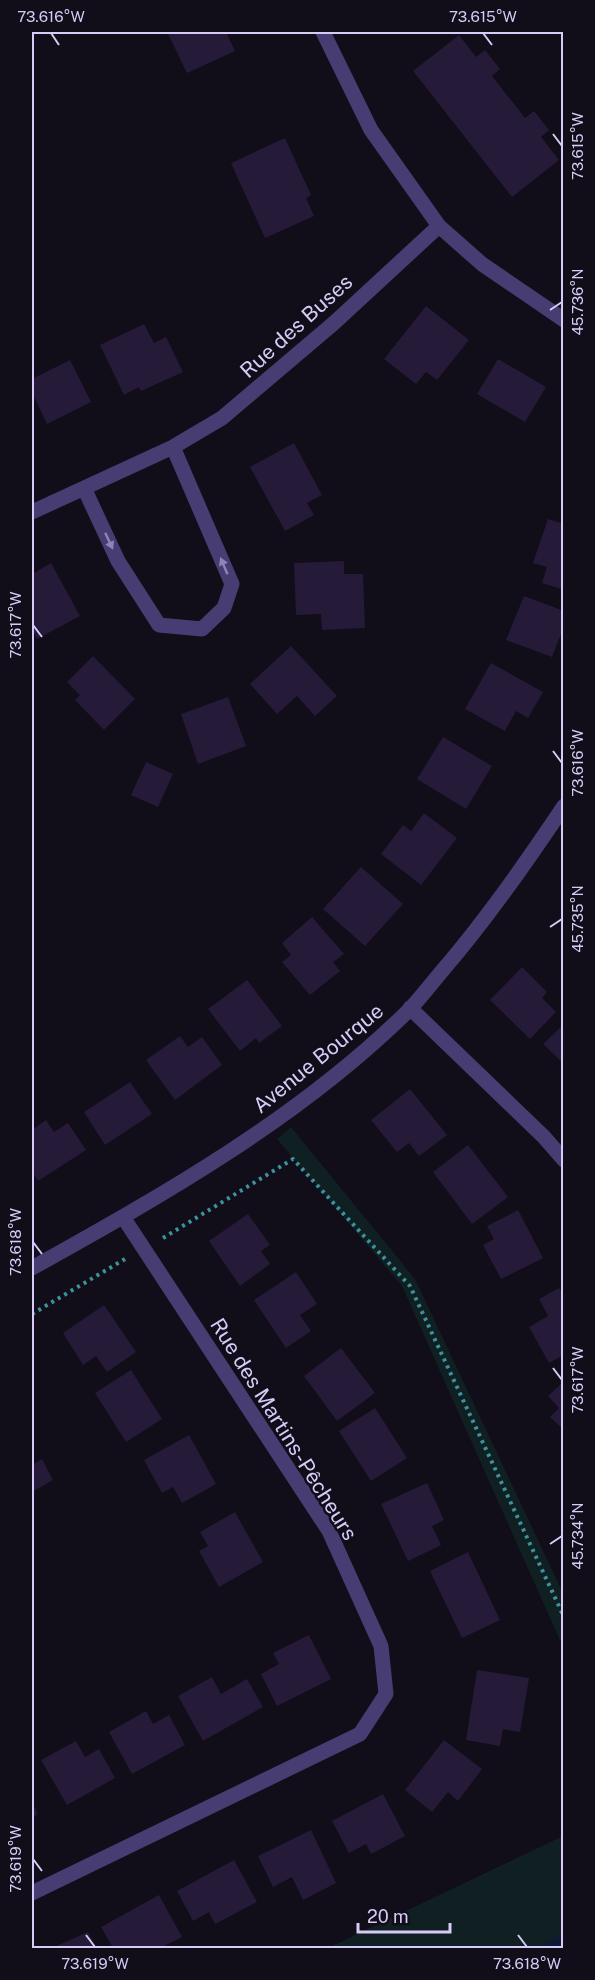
<svg xmlns="http://www.w3.org/2000/svg" width="595" height="1980" viewBox="0 0 595 1980" font-family="'Public Sans',sans-serif">
<style>
.green{fill:#102022}
.lines{fill:none;stroke-linecap:round;stroke-linejoin:round}
.stream{stroke:#0f1835;stroke-width:9}
.building{fill:#251b38}
.path{stroke:#3b949d;stroke-width:4;stroke-dasharray:3 4.5;stroke-linecap:butt}
.street{stroke:#473d73;stroke-width:15}
.oneway{fill:#8f84b6}
.ticks{fill:none;stroke:#d7cbf8;stroke-width:2}
.labels{text-anchor:middle;dominant-baseline:central;stroke-width:5;stroke-linejoin:round;paint-order:stroke}
.street-label{font-size:21px;fill:#d7cbf8;stroke:#110d19}
.neatline{fill:none;stroke:#d7cbf8;stroke-width:2}
.ticks-label{font-size:15px;text-anchor:middle;fill:#d7cbf8}
</style>
<rect width="100%" height="100%" fill="#110d19"/>
<path class="green" d="M291,1127L415,1279L563,1593V1647L402,1286L277,1139Z
M563,1836V1948H328Z"/>
<g class="lines">
<path class="stream" d="M546,1948L564,1939"/>
</g>
<path class="building" d="M167,32H226L235,51L187,73Z
M459,35L476,57L485,50L500,69L492,76L525,118L534,111L549,130L541,137L559,160L512,197L413,71Z
M285,138L311,195L306,198L314,216L265,238L231,163Z
M426,306L469,340L437,380L426,372L416,384L384,359Z
M144,324L154,343L166,337L183,372L141,391L139,387L124,395L100,345Z
M498,359L546,387L525,422L477,394Z
M70,360L91,402L47,424L32,392V379Z
M294,443L322,495L307,503L314,515L285,531L250,467Z
M548,519L564,524V590L542,583L547,567L533,563Z
M344,561V574H363L365,628L322,630L321,614L296,615L294,563Z
M51,563L80,616L37,639L32,629V574Z
M524,596L564,611V626L552,657L506,640Z
M291,646L337,696L315,716L297,696L277,714L250,684Z
M93,656L135,699L104,730L75,700L80,695L67,682Z
M491,663L543,692L528,718L516,711L505,731L465,709Z
M228,697L246,746L198,764L181,714Z
M443,737L492,766L466,809L417,779Z
M146,762L173,774L158,807L131,795Z
M424,813L457,838L421,885L381,854L403,825L411,831Z
M361,867L403,904L365,946L323,909Z
M312,917L344,954L333,962L340,971L310,995L282,962L291,955L282,943Z
M522,967L547,992L542,998L556,1012L530,1039L490,1000Z
M247,980L282,1026L259,1043L256,1038L240,1051L208,1009Z
M564,1024V1064L543,1044Z
M180,1036L188,1047L202,1037L222,1065L175,1100L146,1060Z
M130,1082L152,1114L105,1145L84,1112Z
M410,1089L447,1135L419,1156L409,1143L397,1152L371,1120Z
M46,1120L54,1132L68,1123L86,1150L38,1181L32,1171V1130Z
M468,1145L508,1197L472,1224L433,1172Z
M518,1210L543,1258L501,1279L483,1245L494,1239L487,1226Z
M248,1214L270,1245L261,1251L270,1264L240,1286L209,1241Z
M296,1272L317,1304L300,1315L311,1331L286,1348L254,1300Z
M559,1288L564,1296V1355L549,1363L529,1327L548,1316L539,1299Z
M104,1305L136,1352L107,1372L96,1356L83,1365L63,1333Z
M341,1348L375,1393L337,1421L304,1376Z
M131,1370L162,1419L126,1442L95,1393Z
M564,1381V1430L550,1417L559,1408L548,1396Z
M375,1408L407,1458L371,1481L339,1431Z
M189,1435L216,1484L182,1503L173,1487L162,1493L144,1460Z
M42,1459L53,1480L32,1492V1465Z
M427,1483L444,1520L432,1526L441,1545L408,1561L381,1504Z
M235,1512L263,1562L219,1587L199,1551L208,1546L200,1532Z
M468,1552L500,1620L462,1638L430,1571Z
M309,1635L331,1679L277,1706L261,1674L279,1664L273,1653Z
M477,1670L529,1678L520,1732L503,1729L500,1746L466,1740Z
M212,1677L221,1694L247,1679L263,1707L203,1741L178,1696Z
M146,1711L153,1724L169,1715L185,1745L132,1774L109,1732Z
M444,1740L482,1769L458,1801L448,1792L432,1812L405,1790Z
M76,1741L85,1757L99,1749L115,1778L67,1805L41,1760Z
M383,1794L405,1836L371,1854L366,1844L349,1853L332,1821Z
M32,1802L38,1814L32,1818Z
M311,1830L336,1883L303,1900L292,1877L273,1887L258,1856Z
M234,1860L257,1902L215,1924L209,1912L193,1921L177,1891Z
M159,1895L182,1937L160,1948H113L101,1927Z
M88,1932L96,1948H52Z"/>
<g class="lines">
<path class="path" d="M163,1238L293,1159L410,1286L564,1617
M32,1314L125,1259"/>
<path class="street" d="M323,32L371,130L439,226L482,264L564,320
M84,488L118,561L159,625L202,629L224,608L232,584L173,447
M32,512L173,447L222,418L334,323L439,226
M410,1008L544,1137L564,1160
M32,1268C165,1194 301,1117 410,1009C421,997 432,983 442,971C487,919 526,863 564,806
M32,1893L360,1734L386,1694L381,1646L329,1531L123,1217"/>
</g>
<defs><path id="oneway-solid" d="M-6-.8H1V-3.2L6.5 0L1 3.2V.8H-6Z" transform="scale(1.5)"/></defs>
<g class="oneway">
<use href="#oneway-solid" transform="translate(109 541) rotate(65)"/>
<use href="#oneway-solid" transform="translate(224 566) rotate(-113)"/>
</g>
<path class="ticks" d="M51,33L59,45M483,33L492,45M553,134L562,146M550,310L562,302M33,625L42,637M553,751L562,763M550,927L562,919M33,1242L42,1254M553,1368L562,1380M550,1544L562,1536M33,1859L42,1871M86,1935L95,1947M518,1935L527,1947"/>
<g class="labels">
<g class="street-label">
<text transform="translate(296 326) rotate(-42)">Rue des Buses</text>
<text transform="translate(318 1058) rotate(-39)">Avenue Bourque</text>
<text transform="translate(284 1429) rotate(58)">Rue des Martins-Pêcheurs</text>
</g>
</g>
<rect width="595" height="1980" fill="none" stroke="#110d19" stroke-width="66"/>
<path d="M358 1923v9h92v-9" fill="none" stroke="#d7cbf8" stroke-width="3"/>
<text x="367" y="1923" font-size="18" fill="#d7cbf8" stroke="#110d19" stroke-width="4.5" paint-order="stroke">20 m</text>
<rect x="33" y="33" width="529" height="1914" class="neatline"/>
<g class="ticks-label">
<text x="51" y="22">73.616°W</text>
<text x="483" y="22">73.615°W</text>
<text transform="translate(578 146) rotate(-90)" y="5">73.615°W</text>
<text transform="translate(578 302) rotate(-90)" y="5">45.736°N</text>
<text transform="translate(16 625) rotate(-90)" y="5">73.617°W</text>
<text transform="translate(578 763) rotate(-90)" y="5">73.616°W</text>
<text transform="translate(578 919) rotate(-90)" y="5">45.735°N</text>
<text transform="translate(16 1242) rotate(-90)" y="5">73.618°W</text>
<text transform="translate(578 1380) rotate(-90)" y="5">73.617°W</text>
<text transform="translate(578 1536) rotate(-90)" y="5">45.734°N</text>
<text transform="translate(16 1859) rotate(-90)" y="5">73.619°W</text>
<text x="95" y="1969">73.619°W</text>
<text x="527" y="1969">73.618°W</text>
</g>
</svg>
